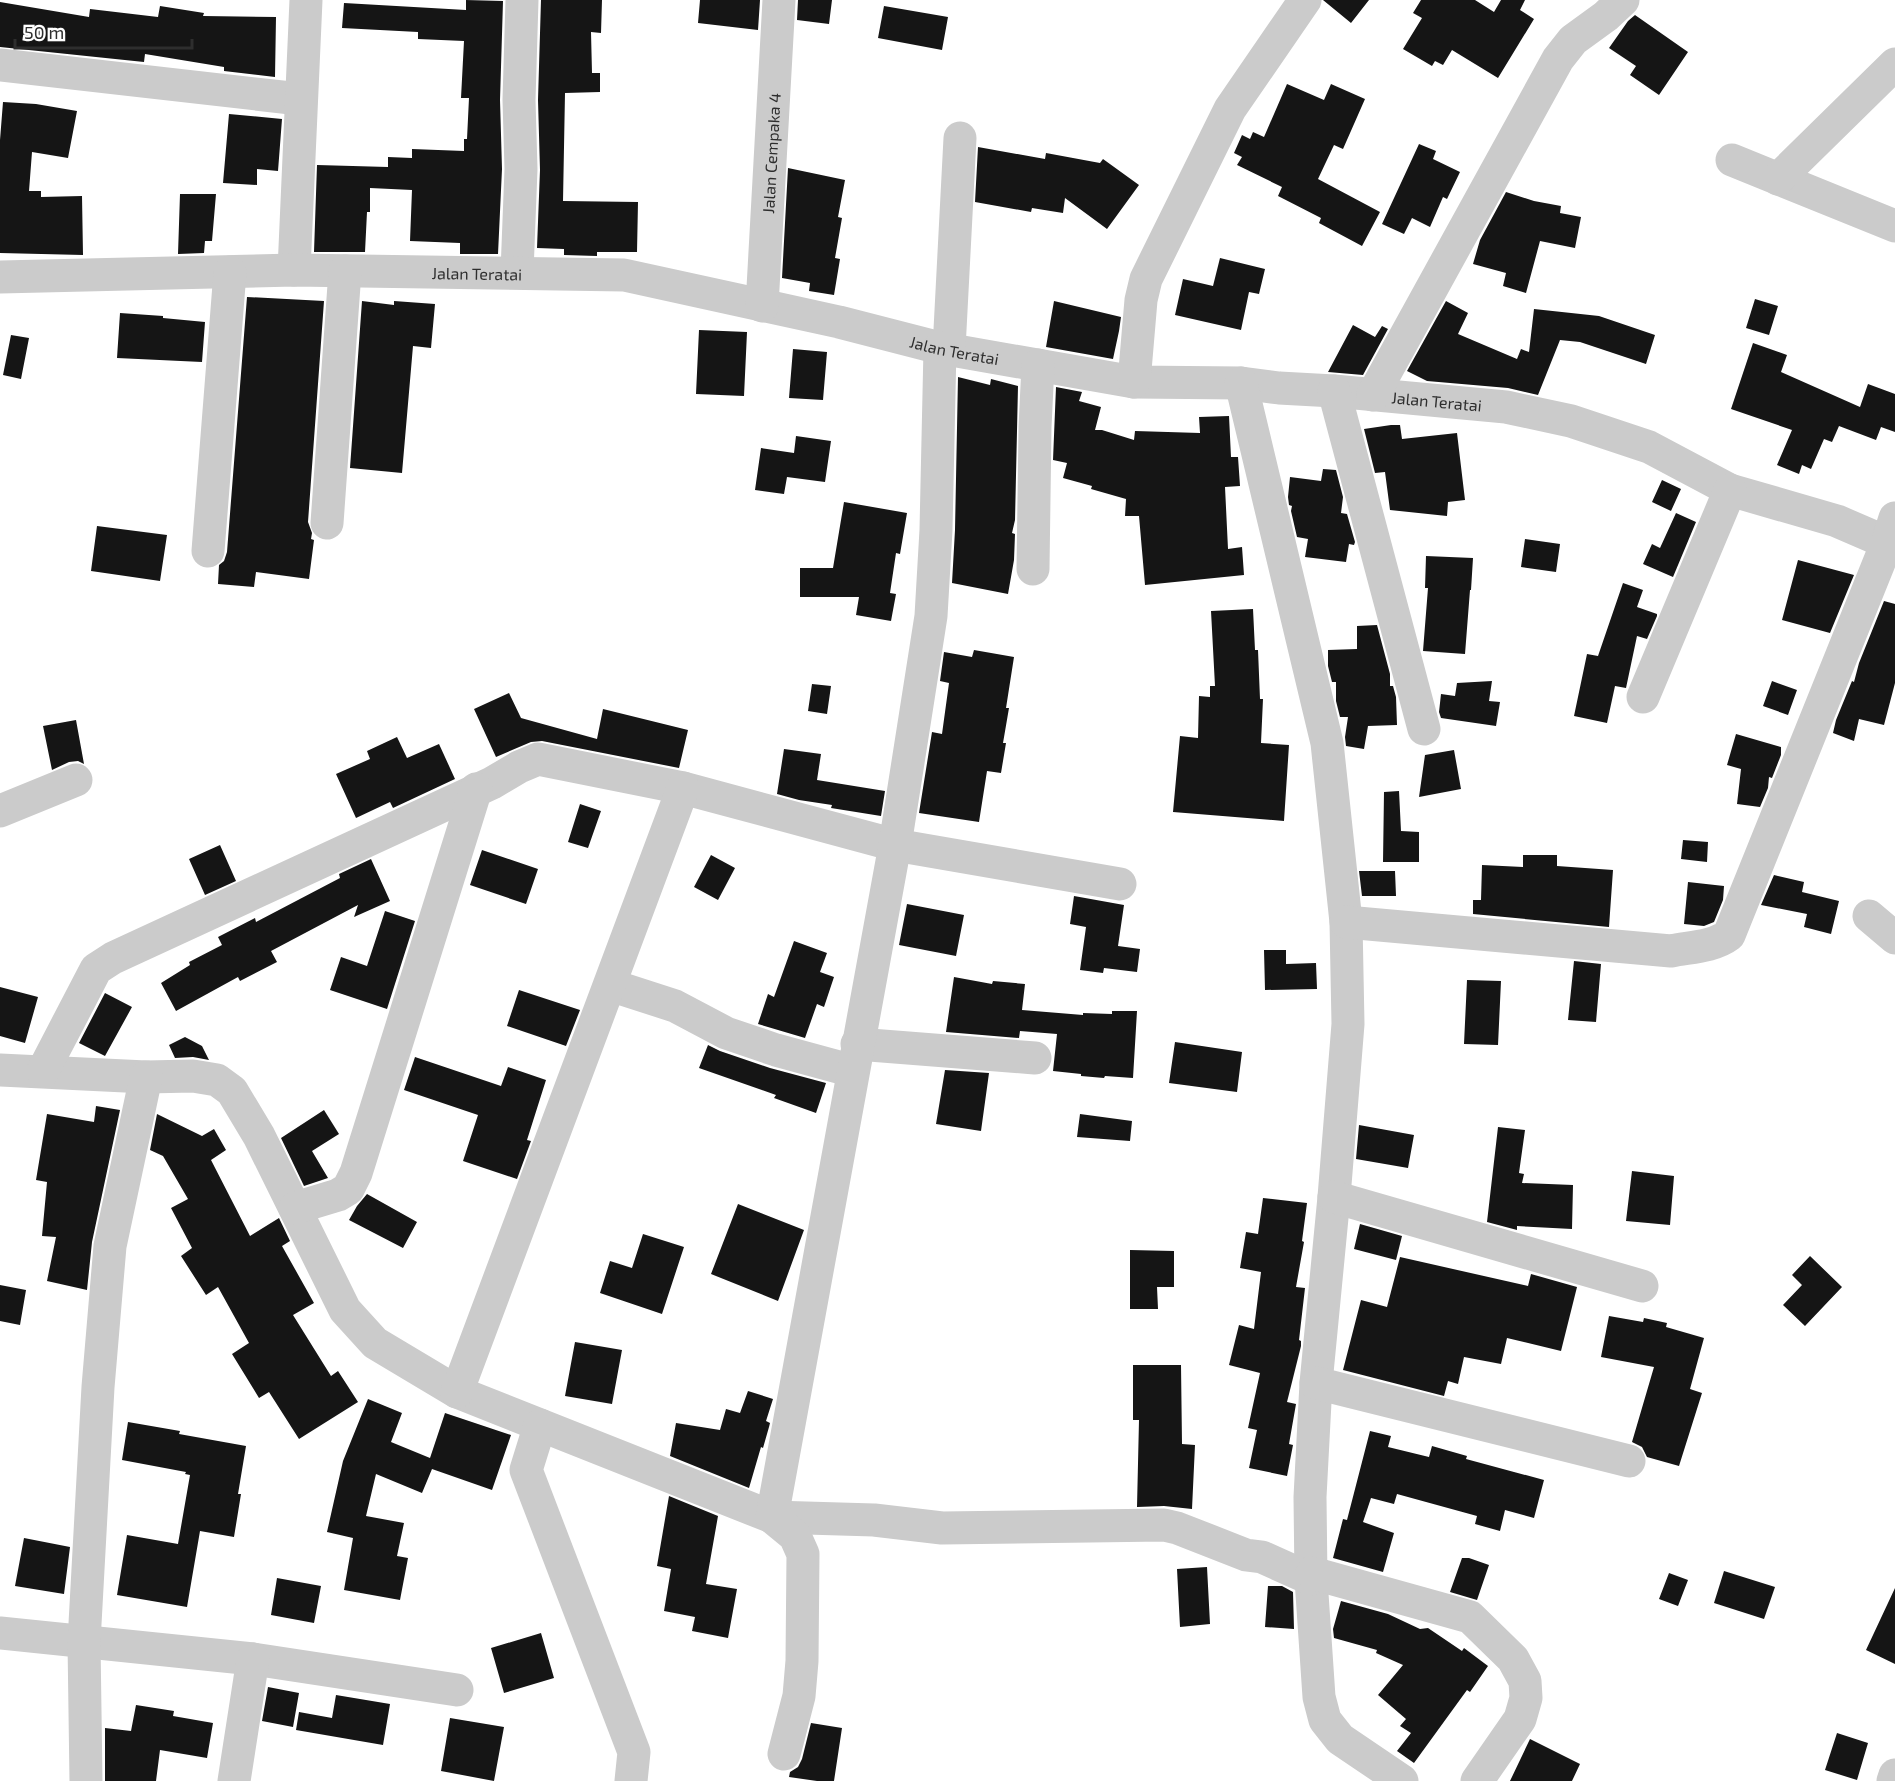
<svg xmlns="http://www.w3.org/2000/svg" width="1895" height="1781" viewBox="0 0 1895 1781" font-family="'Exo 2',sans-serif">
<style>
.building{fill:#151515}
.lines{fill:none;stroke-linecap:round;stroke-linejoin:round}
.minor{stroke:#cbcbcb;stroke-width:33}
.labels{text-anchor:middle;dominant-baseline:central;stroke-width:6;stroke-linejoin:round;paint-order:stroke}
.street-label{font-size:16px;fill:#2e2e2e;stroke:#fff}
</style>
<rect width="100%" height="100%" fill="#fff"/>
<path class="building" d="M466,0L503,1L500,100L502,169L498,254H460V243L410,241L412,190L370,188V212H367L365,252H314L317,165L388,167V157L412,158V149L464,151V139H467L469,98H461L464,41L418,39V32L342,28L344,3L466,10Z
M541,0H602L601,33L591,32L592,73H600V92L565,93L563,201L638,202L637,252H597V256L564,255V249L537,248L540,170L538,100Z
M700,0H760L758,30L698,23Z
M798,0H832L829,24L797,20Z
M1323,0H1369L1351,23Z
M1421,0H1475L1494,12L1501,0H1525L1520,10L1534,19L1498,78L1452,50L1443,65L1435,61L1432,66L1403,49L1422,18L1413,13Z
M0,2L89,17L90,9L158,17L160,6L204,13L203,16L276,17L275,77L224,71V67L145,54L144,62L0,47Z
M884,6L948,17L942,50L878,38Z
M1635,15L1688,52L1659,95L1630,75L1636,66L1609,48L1628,21Z
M1287,84L1324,100L1331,84L1365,99L1343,149L1334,145L1318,179L1380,212L1362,246L1319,223L1321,218L1278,196L1282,187L1237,165L1242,157L1234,153L1242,135L1250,139L1253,132L1264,137Z
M3,102L36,104L77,111L68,158L32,152L29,191H41V197L82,196L83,255L0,253V140Z
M229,114L282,119L278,171L257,169V185L223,183Z
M1419,144L1436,151L1433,159L1460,172L1447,199L1443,197L1430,227L1412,218L1404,234L1382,224Z
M978,147L1045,159L1046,153L1100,163L1103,159L1139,185L1107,229L1065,198L1063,213L1032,208L1031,212L975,202Z
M788,168L845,180L838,217L842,218L835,258L840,259L834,295L809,291L810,283L782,278Z
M1506,192L1534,201L1561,206L1560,213L1581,217L1575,248L1540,241L1526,293L1503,286L1506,273L1473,264L1480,240Z
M180,194H216L212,241H205L204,253L178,254Z
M1220,258L1265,269L1259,294L1249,292L1241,330L1175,315L1183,279L1213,286Z
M247,297L324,301L308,522L312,533L311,539L314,540L309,579L256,572L254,587L218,584L219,565L224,561L227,552Z
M1755,299L1778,306L1769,335L1746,328Z
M362,301L394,305V301L435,304L431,348L413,346L402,473L350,468Z
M1054,301L1121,317L1119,331L1113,359L1046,347Z
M1446,301L1468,313L1458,334L1517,359L1521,349L1529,352L1534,309L1599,316L1655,335L1646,364L1580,342L1560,340L1538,395L1508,388L1427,381L1407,371Z
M120,313L163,316V318L205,322L202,362L117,358Z
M1353,325L1375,337L1382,326L1388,329L1363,375L1328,372Z
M699,330L747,332L744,396L696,394Z
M11,335L29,338L21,379L3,375Z
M1753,343L1787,355L1781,372L1860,407L1868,384L1895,394V432L1881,427L1876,440L1839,426L1832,442L1824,439L1811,469L1802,465L1799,474L1777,465L1792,430L1731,409Z
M793,349L827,352L823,400L789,398Z
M958,377L990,385L991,379L1018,386L1015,520L1012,533L1015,534L1014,560L1008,594L952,583L955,530Z
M1056,387L1082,392L1079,401L1101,407L1095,430H1102L1134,440L1135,431L1200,433L1199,417L1229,416L1231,457H1238L1240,486L1225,487L1228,549L1242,547L1244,575L1145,585L1139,516H1125L1126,499L1091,489L1092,486L1063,478L1067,463L1053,460Z
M1391,425H1400L1402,439L1457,433L1465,500L1448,502L1447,516L1390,510L1385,472L1375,473L1364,429Z
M796,436L831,441L825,482L787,477L784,494L755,490L761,448L794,453Z
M1323,469L1336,470L1343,497L1341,513L1347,514L1355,542L1354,545L1349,544L1346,562L1305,557L1308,539L1297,537L1291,511L1292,506L1289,505L1288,497L1290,477L1321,481Z
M1662,480L1681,489L1671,511L1652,502Z
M844,502L907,513L900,554L896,553L890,593L896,594L891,621L856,615L859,597H800V568H833Z
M1676,513L1696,522L1673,577L1643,564L1652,544L1660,548Z
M97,526L167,535L160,581L91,571Z
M1525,539L1560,544L1556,572L1521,567Z
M1426,556L1473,558L1471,590H1470L1465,654L1423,651L1428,588H1425Z
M1798,560L1854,575L1830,633L1782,620Z
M1623,583L1643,590L1637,607L1657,614V616L1647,639L1637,636L1626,688L1615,686L1607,723L1574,716L1587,654L1598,656Z
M1884,601L1895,604V683L1884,725L1859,719L1854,741L1833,733L1836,720L1852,681L1854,682L1859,663Z
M1253,609L1255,650H1258L1260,699H1263L1261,743L1289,745L1284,821L1173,812L1180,736L1198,738L1199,696L1210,697V686H1215L1211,611Z
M1377,625L1390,674V686H1393L1396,697L1397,725L1368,726L1364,749L1346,746L1345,737L1348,717H1340L1336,701V682H1332L1328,666V650L1357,649V626Z
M974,650L1014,657L1006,708H1009L1003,743H1006L1001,773L987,771L979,822L919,813L932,732L942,734L949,683L940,681L944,652L972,657Z
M1492,681L1489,701L1500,702L1496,726L1441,718L1439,712L1441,694L1455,696L1457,683Z
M1772,681L1797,690L1788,715L1763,706Z
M812,684L831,686L827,714L808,711Z
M509,693L521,718L597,739L603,709L688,730L679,768L542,741L531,742L496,757L474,709Z
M76,720L84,764L78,761L69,762L52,770L43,726Z
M1736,734L1781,747V755L1772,778L1769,777L1768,788L1760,807L1737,804L1741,769L1727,765Z
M397,737L407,758L439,744L455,779L393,808L390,802L356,818L336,774L370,759L367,751Z
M784,749L821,754L817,780L885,791L881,816L831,808L832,805L799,800L777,794Z
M1454,750L1461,789L1419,797L1425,755Z
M1399,791L1401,831L1419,832V862H1383L1384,792Z
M580,804L601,811L588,848L568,842Z
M1683,840L1708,842L1707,862L1681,859Z
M220,845L236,881L205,895L189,859Z
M482,850L538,869L526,904L470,885Z
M711,855L735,868L718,900L694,887Z
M1523,855H1557V866L1613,870L1609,927L1473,914V900H1481L1482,865L1523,867Z
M371,859L390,901L354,917L358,905L271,951L277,962L240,981L238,977L176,1011L161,983L190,965L189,962L222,945L218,937L255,918L256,922L340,878L339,874Z
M1359,871H1395L1396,896H1362Z
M1774,875L1804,882L1802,892L1839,901L1831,934L1804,927L1807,914L1761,905Z
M1688,882L1724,886L1723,900L1714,922L1704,926L1684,924Z
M1074,896L1124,905L1118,946L1140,949L1137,972L1104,968L1103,973L1080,970L1086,927L1070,924Z
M907,904L964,915L956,956L899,945Z
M385,911L415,921L387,1009L330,990L341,957L367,966Z
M794,941L827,953L820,972L834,977L824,1007L817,1004L805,1038L758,1024L768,994L774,997Z
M1264,950H1286V964L1316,963L1317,989L1265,990Z
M1574,961L1601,964L1596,1022L1568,1020Z
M954,977L992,984L993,981L1025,984L1022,1010L1083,1015V1013L1112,1014V1011H1137L1133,1078L1105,1076L1104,1078L1081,1076V1074L1053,1071L1057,1034L1020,1031L1019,1038L946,1032Z
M1467,980L1501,981L1498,1045L1464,1044Z
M0,987L38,997L25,1043L0,1036Z
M519,990L580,1010L566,1046L507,1026Z
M105,993L132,1007L105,1056L79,1043Z
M185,1037L202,1046L209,1060L193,1057L175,1058L169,1045Z
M1175,1042L1242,1052L1237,1092L1169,1083Z
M708,1045L720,1051L770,1068L826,1083L816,1113L774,1098L776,1095L699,1068Z
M415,1057L501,1086L508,1067L546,1080L527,1140L531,1141L517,1179L463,1161L478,1115L404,1090Z
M945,1070L989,1073L981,1131L936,1124Z
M96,1106L120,1110L92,1242L87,1290L47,1281L56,1237L42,1236L47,1182L36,1180L47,1114L94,1122Z
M324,1110L339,1134L312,1151L328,1178L304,1186L281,1138Z
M157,1114L202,1136L214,1129L226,1150L211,1160L250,1236L279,1218L290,1241L282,1246L314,1303L293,1315L331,1376L338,1371L358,1402L299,1439L269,1392L259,1398L232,1354L249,1343L218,1287L206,1295L181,1256L192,1248L171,1208L188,1199L163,1156L150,1150Z
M1080,1114L1132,1121L1130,1141L1077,1137Z
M1359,1125L1414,1135L1408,1168L1356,1159Z
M1498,1127L1525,1130L1519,1173L1524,1174L1522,1183L1573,1185L1572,1229L1517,1226V1230L1487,1222Z
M1632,1171L1674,1176L1670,1225L1626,1221Z
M367,1194L417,1222L403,1248L349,1220L357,1206Z
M1263,1198L1307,1203L1302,1241L1304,1242L1296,1287L1305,1288L1299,1340L1301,1341V1346L1287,1402L1296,1404L1289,1444L1293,1445L1287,1476L1249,1468L1257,1430L1248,1428L1260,1373L1229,1365L1239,1325L1254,1329L1261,1272L1240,1268L1246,1232L1258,1234Z
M738,1204L804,1230L778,1301L711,1274Z
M1360,1224L1402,1236L1396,1260L1354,1249Z
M643,1234L684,1247L662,1314L600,1293L610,1261L632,1268Z
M1130,1250L1174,1251V1287H1157L1158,1309H1130Z
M1810,1256L1842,1287L1805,1326L1783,1305L1802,1285L1792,1275Z
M1400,1257L1528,1286L1531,1274L1577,1287L1561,1351L1507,1338L1501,1364L1464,1357L1458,1384L1448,1381L1444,1396L1343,1370L1361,1300L1387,1307Z
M0,1285L26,1290L20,1325L0,1321Z
M1609,1316L1643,1322L1644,1318L1667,1323L1666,1327L1704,1338L1690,1389L1702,1393L1679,1466L1647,1457L1642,1447L1632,1442L1654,1367L1601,1357Z
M575,1342L622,1350L612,1404L565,1396Z
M1133,1365H1181L1182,1444L1195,1445L1192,1509L1164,1506L1137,1507L1139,1420H1133Z
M748,1391L773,1399L766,1421L770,1423L769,1427L763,1448L761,1447L749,1488L670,1456L676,1423L720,1430L726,1409L740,1413Z
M368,1399L402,1413L391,1442L430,1458L445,1413L511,1435L492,1490L432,1469L422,1493L376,1474L366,1516L404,1523L397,1556L408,1558L400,1600L344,1590L353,1538L327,1532L343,1461Z
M128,1422L180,1431L179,1434L246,1446L238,1494H241L234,1537L200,1531L187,1607L117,1595L127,1535L178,1544L190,1475L185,1474L186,1472L122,1460Z
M1370,1431L1391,1436L1388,1447L1429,1457L1432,1446L1467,1456L1466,1459L1544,1480L1534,1518L1505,1510L1500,1531L1475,1524L1477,1516L1397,1494L1394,1504L1371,1498L1363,1522L1394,1533L1383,1572L1333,1558L1343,1519L1347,1520Z
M669,1496L718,1516L706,1584L737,1589L728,1638L692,1631L695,1617L664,1611L671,1569L657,1566Z
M24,1538L70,1547L64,1594L15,1586Z
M1462,1558H1469L1489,1565L1477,1600L1450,1592Z
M1207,1567L1210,1624L1180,1627L1177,1569Z
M1724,1571L1775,1587L1764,1619L1714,1603Z
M1669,1573L1688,1580L1678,1606L1659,1599Z
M277,1578L321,1586L314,1623L271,1615Z
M1268,1586H1282L1293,1592L1294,1629L1265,1627Z
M1895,1588V1664L1866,1650Z
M1341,1601L1388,1614L1420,1629L1428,1628L1462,1651L1464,1648L1488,1666L1470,1692L1467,1690L1414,1763L1397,1751L1411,1733L1400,1726L1406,1719L1378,1695L1403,1665L1376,1653L1377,1650L1334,1638L1333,1629Z
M541,1633L554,1678L504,1693L491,1648Z
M268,1687L299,1693L293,1727L262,1721Z
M336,1695L390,1704L383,1745L296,1730L299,1712L332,1718Z
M136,1705L174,1711L173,1716L213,1723L207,1758L160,1750L156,1781H105V1728L131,1731Z
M450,1718L504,1727L494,1781L441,1771Z
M811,1723L842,1728L834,1781H817L789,1777L790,1772L798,1767L802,1759Z
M1837,1733L1868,1743L1857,1780L1825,1770Z
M1530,1739L1580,1764L1572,1781H1510Z"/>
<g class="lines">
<g class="minor">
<path d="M0,65L300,99"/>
<path d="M1732,160L1895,226"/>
<path d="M1778,179L1895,64"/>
<path d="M294,270L306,0"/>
<path d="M517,272L521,169L519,100L522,0"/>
<path id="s1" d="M0,277L294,270L624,275L839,322L940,348L1134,382L1241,383L1279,388L1334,391L1506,407L1571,421L1649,447L1730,490L1837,521L1895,546"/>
<path id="s2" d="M762,306L779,0"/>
<path d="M949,349L960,138"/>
<path d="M1134,382L1141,300L1146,279L1230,109L1305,0"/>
<path d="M1241,383L1327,743L1346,922L1348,1024L1334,1197L1316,1383L1310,1497L1311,1579L1319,1697L1325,1720L1340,1739L1402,1781"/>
<path d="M1334,391L1424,729"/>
<path d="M1373,395L1558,59L1573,40L1606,16L1623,0"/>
<path d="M327,523L345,271"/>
<path d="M208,551L230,272"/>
<path d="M1033,569L1035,427L1038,365"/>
<path d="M1643,697L1730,490"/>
<path d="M0,811L76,780"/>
<path d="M1869,916L1895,938"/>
<path d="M1346,922L1671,951C1690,947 1713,947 1729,935L1887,543L1895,518"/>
<path d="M610,985L675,1006L726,1033L776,1050L853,1071"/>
<path d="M857,1044L1035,1058"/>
<path d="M0,1070L146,1077L193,1076L217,1080L232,1091L259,1136L345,1310L375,1343L457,1392L772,1517L874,1520L942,1528L1164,1525L1177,1528L1246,1555L1262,1557L1311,1579"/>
<path d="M43,1071L96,969L113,958L492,783L519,767L538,759L683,788L895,845L1120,884"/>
<path d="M1334,1197L1642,1286"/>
<path d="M295,1208L338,1195L348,1189L356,1173L476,789"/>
<path d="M1316,1383L1629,1461"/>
<path d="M457,1392L683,788"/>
<path d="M540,1425L526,1470L634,1752L631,1781"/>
<path d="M1312,1573L1470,1617L1513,1659L1525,1681L1526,1698L1520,1719L1477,1781"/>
<path d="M0,1633L253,1659L457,1690"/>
<path d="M784,1754L799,1696L802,1661L803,1554L795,1536L772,1517L895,845L931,616L936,530L940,348"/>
<path d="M86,1781L84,1642L98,1387L110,1246L146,1077"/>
<path d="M234,1781L253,1659"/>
<path d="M1893,1781L1895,1775"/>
</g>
</g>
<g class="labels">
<g class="street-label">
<text stroke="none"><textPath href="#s2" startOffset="153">Jalan Cempaka 4</textPath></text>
<text stroke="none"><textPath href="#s1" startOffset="477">Jalan Teratai</textPath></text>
<text stroke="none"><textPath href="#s1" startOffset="963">Jalan Teratai</textPath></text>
<text stroke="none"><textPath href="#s1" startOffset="1449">Jalan Teratai</textPath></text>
</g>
</g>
<path d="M15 39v9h177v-9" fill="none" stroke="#2e2e2e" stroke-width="3"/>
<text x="24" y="39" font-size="18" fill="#2e2e2e" stroke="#ffffff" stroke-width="4.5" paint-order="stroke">50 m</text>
</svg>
